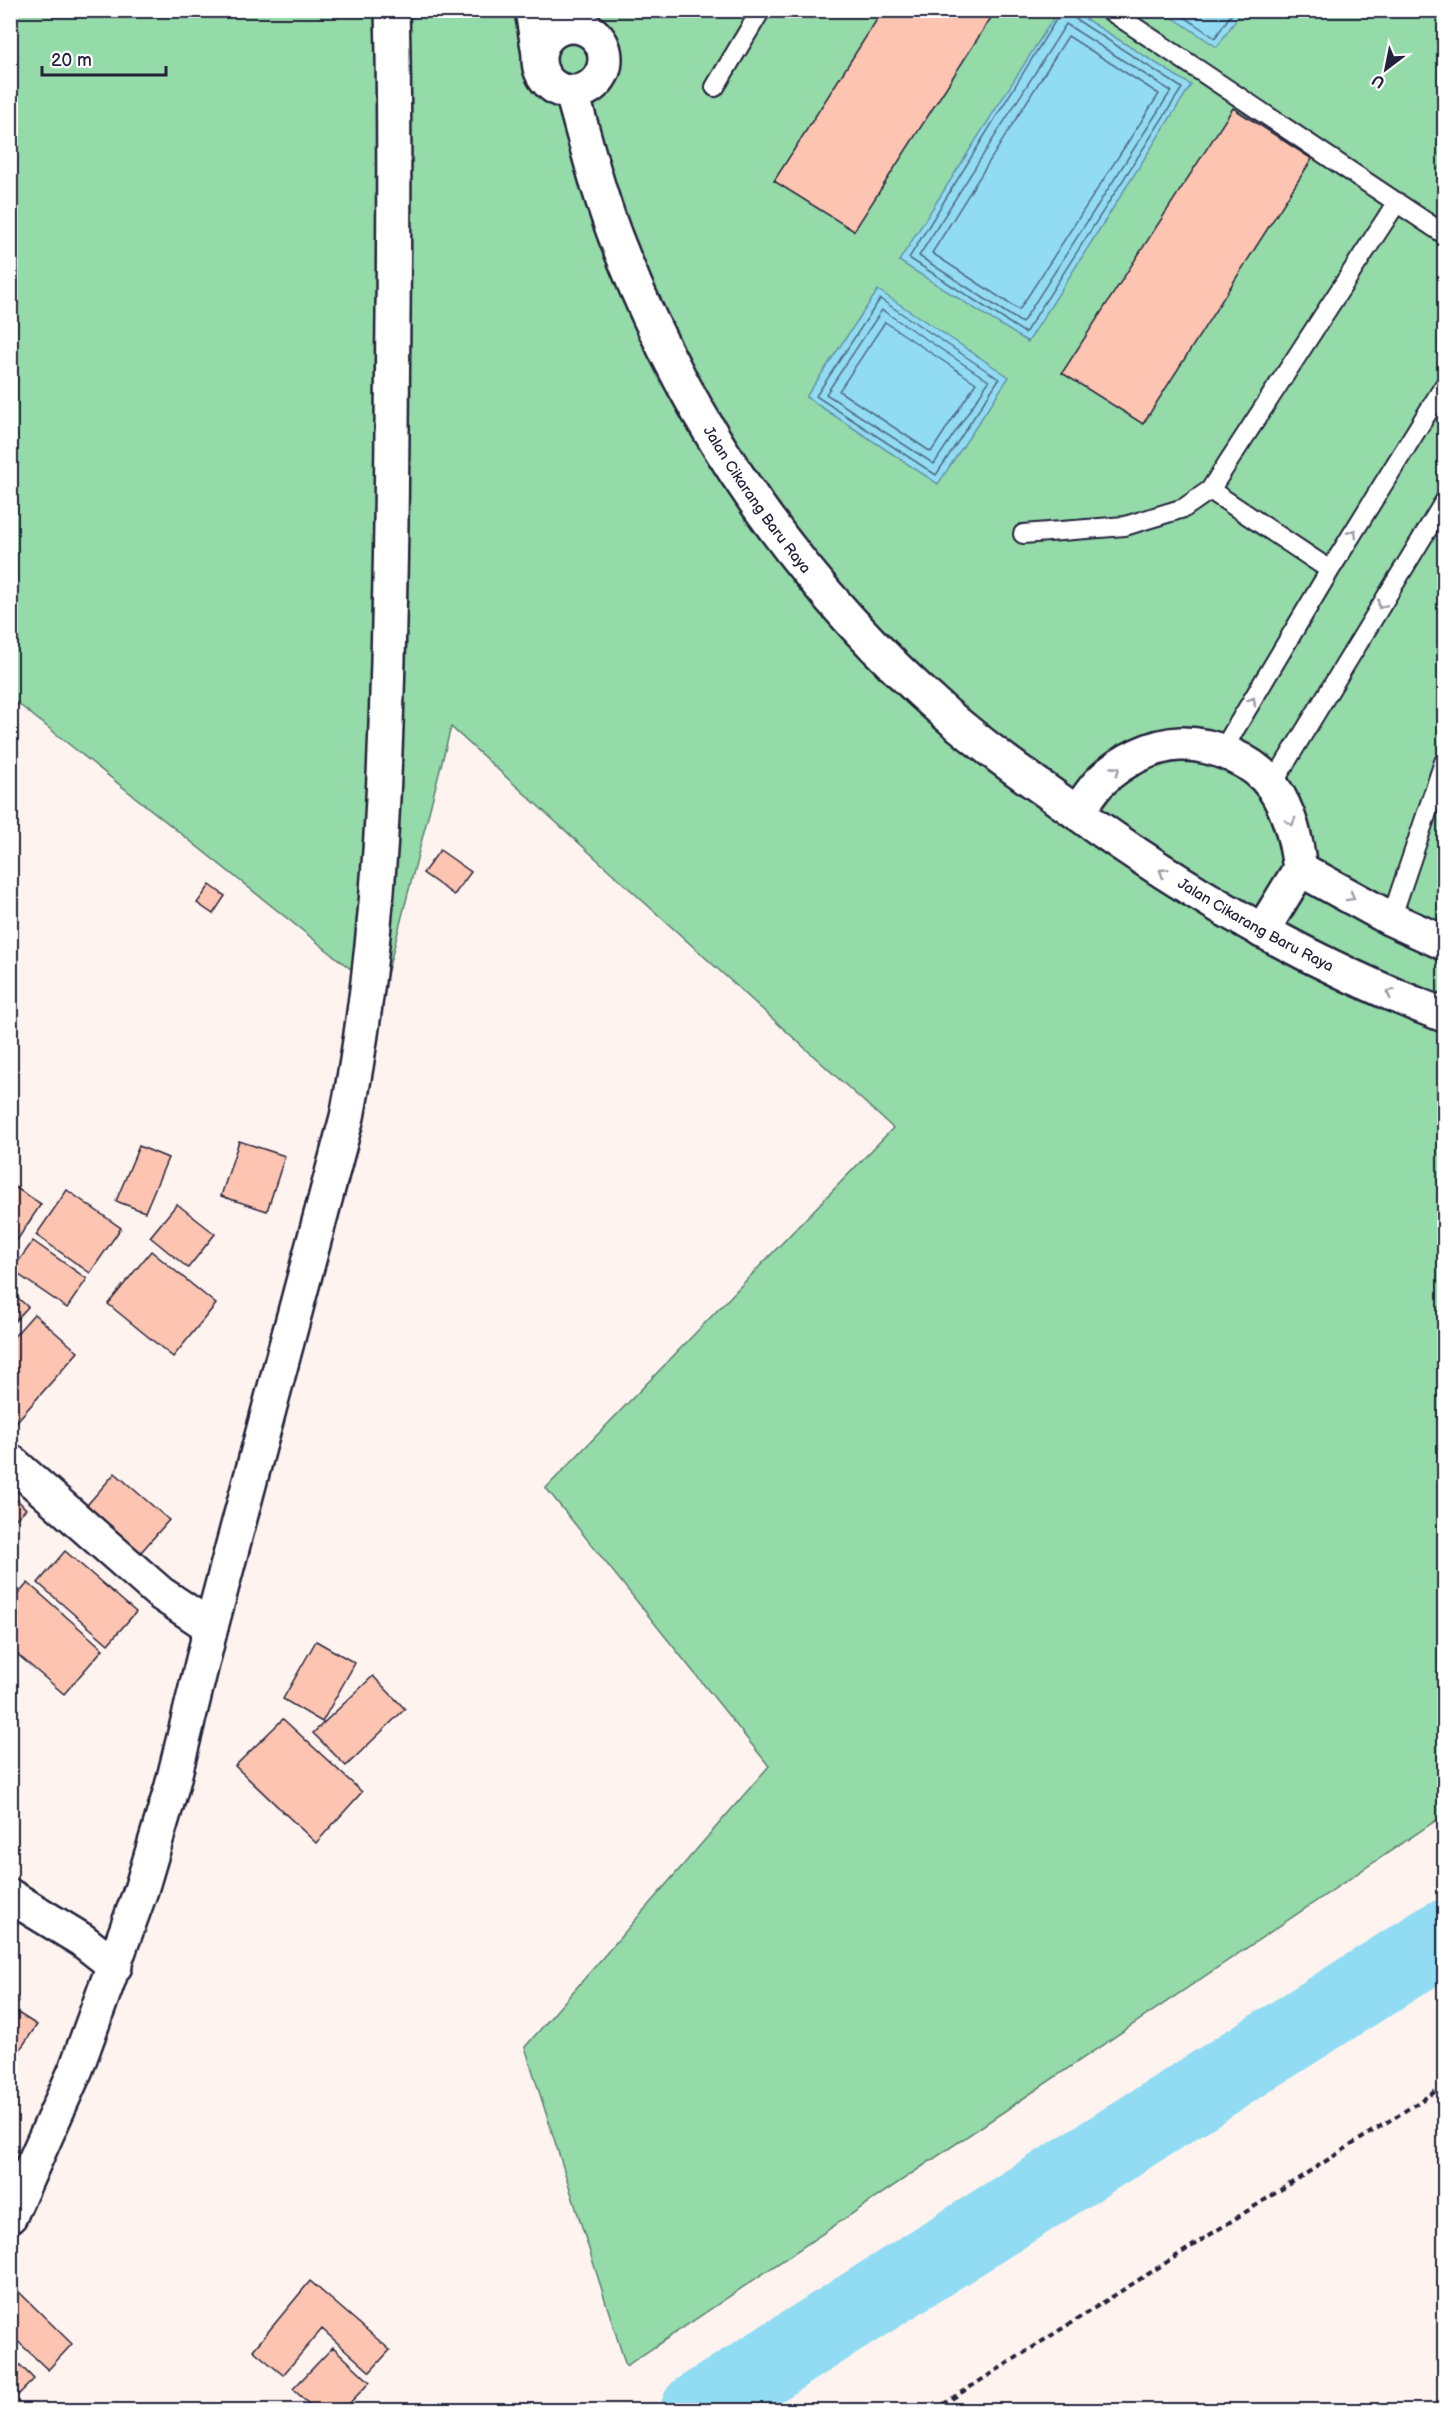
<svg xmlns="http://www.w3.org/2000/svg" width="1455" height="2421" viewBox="0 0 1455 2421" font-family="'Balsamiq Sans',sans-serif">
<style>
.green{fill:#94dba9;stroke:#5b7e72;stroke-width:1.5}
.water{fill:#92dcf3;stroke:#6592a9;stroke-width:1.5}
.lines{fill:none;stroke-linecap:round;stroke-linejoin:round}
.shore{stroke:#4f6c85;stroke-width:1.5}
.river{stroke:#92dcf3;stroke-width:75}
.building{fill:#fcc4b1;stroke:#22223b;stroke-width:1.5}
.service-casing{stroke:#22223b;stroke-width:22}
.minor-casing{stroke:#22223b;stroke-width:38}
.tertiary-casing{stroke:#22223b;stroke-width:38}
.path{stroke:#22223b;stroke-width:4;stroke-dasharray:6 4.5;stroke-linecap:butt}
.service{stroke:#fff;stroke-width:18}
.minor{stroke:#fff;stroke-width:33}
.tertiary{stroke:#fff;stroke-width:33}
.oneway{stroke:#9c9ca7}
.labels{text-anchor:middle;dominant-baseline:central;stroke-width:4.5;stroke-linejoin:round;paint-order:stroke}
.street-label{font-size:15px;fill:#22223b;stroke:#fff}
</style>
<rect width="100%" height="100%" fill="#fef3ef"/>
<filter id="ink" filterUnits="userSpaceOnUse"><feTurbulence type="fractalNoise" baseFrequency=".0167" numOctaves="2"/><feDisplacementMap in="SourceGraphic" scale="12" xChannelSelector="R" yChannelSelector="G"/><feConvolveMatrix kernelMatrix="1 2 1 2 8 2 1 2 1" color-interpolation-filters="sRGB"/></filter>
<g filter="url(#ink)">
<path class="green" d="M10,11H1444V1815L626,2366L525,2047L769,1766L546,1488L893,1128L451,727L382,994L11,698Z"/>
<path class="water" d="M1058,11H1073L1191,85L1028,342L899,261Z
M1163,11H1242L1217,47Z
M878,290L1009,377L938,484L806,397Z"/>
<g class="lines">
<path class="shore" d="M1062,10L909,258L1025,333L1182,88L1074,18L1071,10
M1174,10L1215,38L1234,10
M1066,24L1171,91L1022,323L919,256Z
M1068,36L1159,94L1019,310L932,253Z
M880,299L999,379L936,475L816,396Z
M882,310L989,381L934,464L826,394Z
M885,322L976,383L931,452L839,391Z"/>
<path class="river" d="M698,2410L1444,1937"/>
</g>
<path class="building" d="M883,10H996L854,231L774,181Z
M1233,108L1312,159L1143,424L1062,373Z
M440,850L471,872L454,895L423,873Z
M210,885L225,896L213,914L197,903Z
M239,1141L285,1156L267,1211L221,1196Z
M139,1146L168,1158L145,1212L116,1201Z
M10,1184L41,1204L10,1251Z
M67,1190L121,1228L90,1273L36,1235Z
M177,1204L215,1234L188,1268L150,1237Z
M33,1241L87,1279L67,1308L12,1270Z
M151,1251L216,1304L173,1357L108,1304Z
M10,1291L28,1307L10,1326Z
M34,1314L78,1352L11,1428L10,1341Z
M115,1473L169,1520L135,1559L81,1512Z
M10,1492L26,1509L10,1524Z
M65,1551L136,1612L108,1644L38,1583Z
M28,1583L103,1649L64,1694L10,1648V1603Z
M316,1641L355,1663L322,1722L283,1699Z
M373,1676L405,1709L346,1766L313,1733Z
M283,1719L362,1792L316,1843L235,1766Z
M10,2008L37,2025L10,2064Z
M310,2281L390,2350L370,2372L322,2329L283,2375L253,2350Z
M18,2291L72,2344L48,2370L10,2334V2298Z
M333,2347L370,2382L343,2410H315L293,2389Z
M10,2355L34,2379L10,2403Z"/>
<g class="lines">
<defs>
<path id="service" d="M1109,10L1444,234
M715,87L761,10
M1210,490L1330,570
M1023,534L1125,526L1184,508L1210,490L1397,202
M1222,751L1330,570L1444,386
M1272,785L1444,502
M1391,919L1444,762"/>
<g id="minor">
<path d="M532,10L539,54"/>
<circle cx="572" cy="59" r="33"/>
<path id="s1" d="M572,93C587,146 600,200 621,251C691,429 802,589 946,714C992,754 1041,787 1090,822C1199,899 1318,968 1444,1015"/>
<path d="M1077,813C1085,802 1092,789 1102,780C1121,761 1153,745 1180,744C1212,743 1254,760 1273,787C1290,812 1296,839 1300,869"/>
<path d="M1300,869L1391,919L1444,943"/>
<path d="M1262,931L1300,869"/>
<path d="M10,1461L160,1593L211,1627"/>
<path d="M10,1896L82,1940L115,1966"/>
</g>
<path id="tertiary" d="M10,2216L76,2069L141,1890L172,1786L211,1627L347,1117C382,937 386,762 390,579C392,492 392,404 393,317C394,215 395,113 392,10"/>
</defs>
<use href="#service" class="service-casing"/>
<use href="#minor" class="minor-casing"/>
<use href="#tertiary" class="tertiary-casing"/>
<path class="path" d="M934,2410L1444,2086"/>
<use href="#service" class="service"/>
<use href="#minor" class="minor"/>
<use href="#tertiary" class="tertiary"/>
</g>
<defs><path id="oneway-chevron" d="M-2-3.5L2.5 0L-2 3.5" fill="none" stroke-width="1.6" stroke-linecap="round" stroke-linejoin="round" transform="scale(1.5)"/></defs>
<g class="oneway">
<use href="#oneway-chevron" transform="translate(1353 533) rotate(-58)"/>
<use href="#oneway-chevron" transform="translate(1381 605) rotate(121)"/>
<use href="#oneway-chevron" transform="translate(1252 701) rotate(-59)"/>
<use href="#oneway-chevron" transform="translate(1116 770) rotate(-36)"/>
<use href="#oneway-chevron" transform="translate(1291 822) rotate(74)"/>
<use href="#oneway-chevron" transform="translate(1163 872) rotate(-147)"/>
<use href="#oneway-chevron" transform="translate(1351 897) rotate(29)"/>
<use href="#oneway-chevron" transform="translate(1390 993) rotate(-154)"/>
</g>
</g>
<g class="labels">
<g class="street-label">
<text stroke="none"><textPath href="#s1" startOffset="450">Jalan Cikarang Baru Raya</textPath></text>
<text stroke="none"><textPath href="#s1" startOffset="1112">Jalan Cikarang Baru Raya</textPath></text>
</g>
</g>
<rect width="1455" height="2421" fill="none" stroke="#fff" stroke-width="36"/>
<rect x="18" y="18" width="1419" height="2385" fill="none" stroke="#22223b" stroke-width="2" filter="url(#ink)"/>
<g transform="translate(1386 69) rotate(212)" stroke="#ffffff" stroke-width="4.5" paint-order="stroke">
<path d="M0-4.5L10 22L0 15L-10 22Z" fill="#22223b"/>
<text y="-9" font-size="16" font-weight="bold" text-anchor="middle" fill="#22223b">U</text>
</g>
<path d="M42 66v9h124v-9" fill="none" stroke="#22223b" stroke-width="3"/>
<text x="51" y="66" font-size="18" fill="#22223b" stroke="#ffffff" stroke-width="4.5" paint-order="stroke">20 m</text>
</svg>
